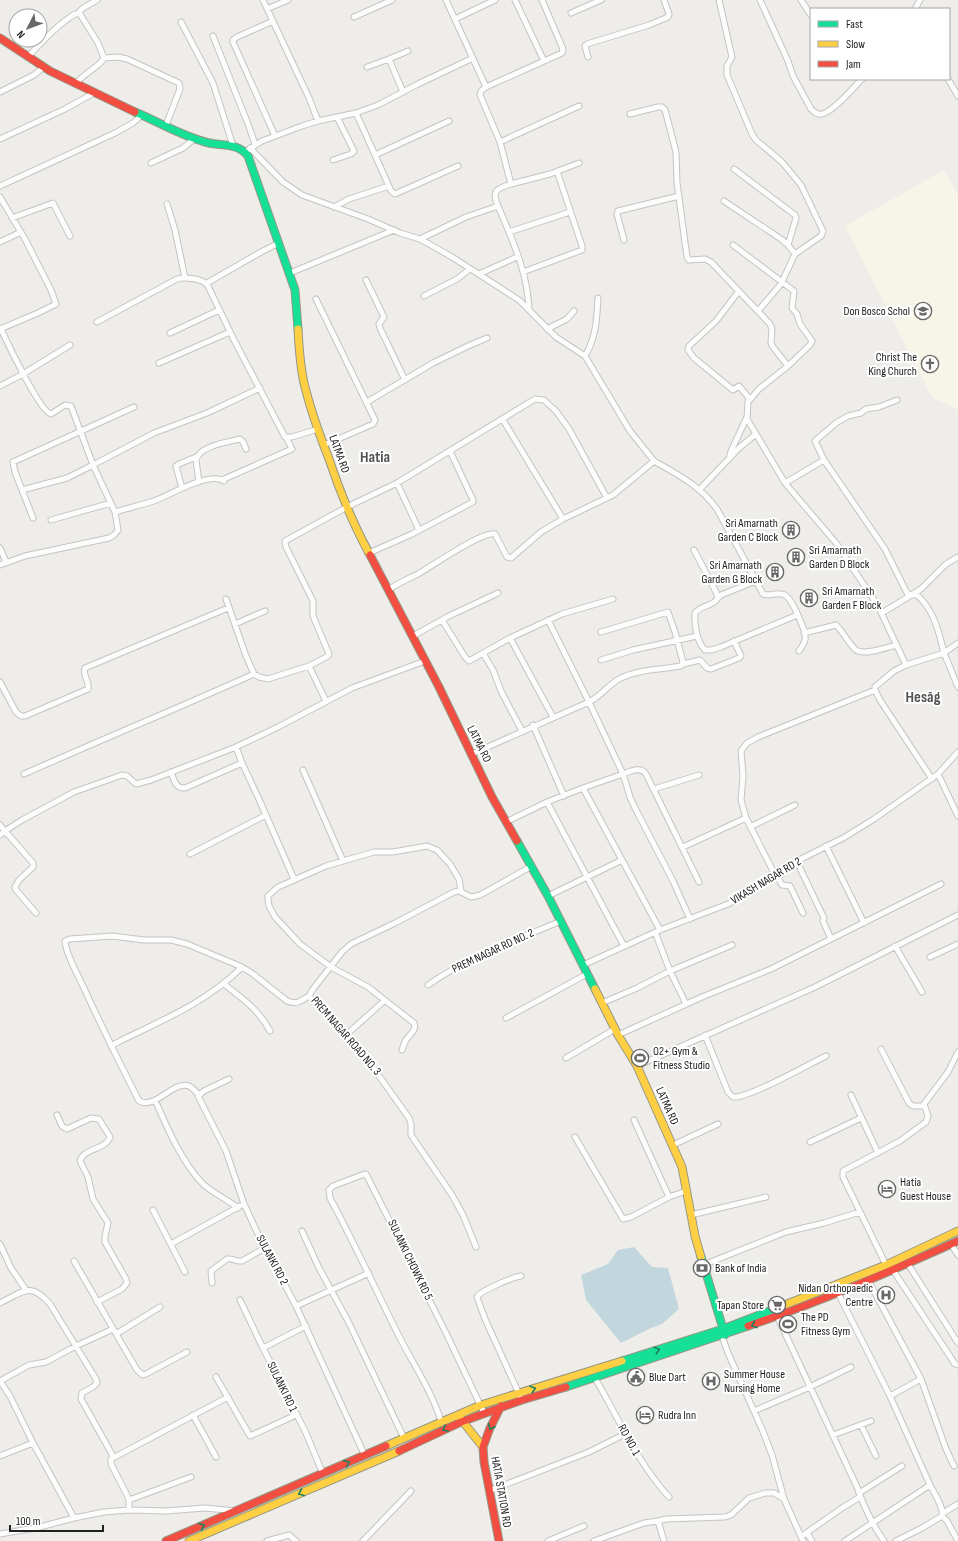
<svg xmlns="http://www.w3.org/2000/svg" width="958" height="1541" viewBox="0 0 958 1541" font-family="'Sofia Sans Condensed',sans-serif">
<style>
.education{fill:#f6f5e8}
.water{fill:#c2d7dd}
.lines{fill:none;stroke-linecap:round;stroke-linejoin:round}
.street-casing{stroke:#c5c4c2;stroke-width:7}
.fast-casing{stroke:#959784;stroke-width:9}
.slow-casing{stroke:#959784;stroke-width:9}
.jam-casing{stroke:#959784;stroke-width:9}
.street{stroke:#fdfcfc;stroke-width:5}
.fast{stroke:#16e098;stroke-width:7}
.slow{stroke:#ffcf43;stroke-width:7}
.jam{stroke:#f24e42;stroke-width:7}
.oneway{stroke:#1c805c}
.labels{text-anchor:middle;dominant-baseline:central;stroke-width:4;stroke-linejoin:round;paint-order:stroke}
.poi-label{font-size:12px;fill:#212121;stroke:#fff;text-anchor:start}
.street-label{font-size:12px;fill:#212121;stroke:#fff}
.district-label{font-size:16px;font-weight:bold;fill:#545454;stroke:#fff}
</style>
<rect width="100%" height="100%" fill="#efedea"/>
<path class="education" d="M944,170L958,195V410L932,397L845,226Z"/>
<path class="water" d="M634,1247L652,1267L668,1268L679,1309L662,1324L651,1328L621,1343L586,1300L581,1275L608,1264L618,1250Z"/>
<g class="lines">
<defs>
<path id="street" d="M263,0L309,98L318,121
M446,0L486,87
M515,0L544,61
M542,0L563,49L562,53L486,87L481,91L480,95L500,142L579,106
M719,0L732,57L727,66V75L752,134L756,140L782,162L801,185L823,231L821,236L795,254
M760,0L788,61L793,76L811,109C814,112 817,115 822,114C832,113 854,87 862,79
M801,0L811,15
M267,9L288,0
M915,9L920,0
M78,13L83,8L97,0
M571,13L601,0
M354,17L392,0
M455,19L495,0
M273,21L237,37L233,40V42L275,136
M181,22L213,83L233,146
M213,36L248,124L255,144
M28,57C42,41 57,25 75,14H80L98,43L104,58C101,66 82,74 76,84
M588,57L585,46L587,44L649,25L668,17L669,14L664,0
M104,58L118,57L127,59L179,83L180,89L166,125
M389,59L408,51
M367,67L389,59L403,92
M948,79L958,96
M0,92L34,75L44,67
M356,113L375,155L449,121
M630,114L658,107H662L665,110L676,152L677,183L687,257L689,260L705,259L711,262L770,324L772,329L771,343L773,347L788,366L759,389L748,402L747,419L756,434L739,448L700,489
M0,139L65,109L94,93
M500,142L511,184L550,174L579,163
M250,148L283,182L302,195L368,219L400,233L420,239L466,217L498,206C491,191 497,188 511,184
M248,150L262,141L302,126L318,121L356,113L378,105L418,84L473,58
M375,155L391,191L395,194L458,166
M333,160L351,154L354,151L337,117
M151,163L183,148L194,139
M734,169L795,215L796,218L788,245
M0,186L115,133L133,123L142,115
M0,197L25,239L51,290L56,304L38,313L0,329
M724,201L781,239L788,245L795,254L781,284L758,311
M167,204L175,230L185,278
M498,206C512,239 528,273 529,310
M334,207L349,199L389,186
M12,218L53,203L70,236
M509,232L570,212
M420,239L452,257L519,300L556,337L585,356L630,431L654,461C679,475 700,486 717,509L756,581L721,595L718,598L716,592L694,550
M624,240L617,214L618,211L679,196
M0,242L21,232
M733,245L794,291L792,308L797,314L800,324L812,341L810,345L788,366
M523,272L582,250V246L557,171
M290,273L394,230
M479,274L517,257
M366,280L384,317L379,324L380,328L405,380
M207,283L261,252L279,243
M739,291L716,321L689,346L688,350L694,358L733,390L739,386L749,398L748,401
M424,296L457,279L470,269
M316,299L375,420L373,424L324,445
M97,322L177,279C185,277 203,278 208,286L233,338L285,437H292L318,429
M1,329C7,342 40,412 51,414L65,405L71,406L93,465L154,433L207,413L260,388
M547,329L567,319L574,311
M170,333L219,310
M585,356C596,338 597,318 598,298
M159,363L230,332
M0,386L23,374L70,345
M367,402L433,363L468,346L487,338
M503,420L563,519
M756,434L785,483L836,543L878,606L906,665L894,671L875,687V690L880,700L932,779
M729,459L731,451L747,417
M824,460L885,549L907,593L911,595H917C934,610 939,632 944,653L958,643
M222,480L292,449L286,437
M199,482L196,460C199,446 228,442 240,439L243,442L246,449
M397,483L419,530
M785,483L824,460L815,441L836,423L848,416L861,413L866,409L879,407L897,400
M182,488L176,466L179,464L196,457
M22,490L67,478L93,465L115,512
M33,518L15,472L13,462L134,407
M51,520L111,503
M0,548L6,562
M369,553L412,534L473,502V500L450,451
M0,565L25,556L109,538L114,535L118,530L115,512C128,508 141,505 154,501C170,495 209,471 224,481
M756,581L763,594C770,597 778,591 785,595C792,599 807,632 805,640C804,644 801,648 799,651
M388,590C398,583 408,579 418,574C432,566 482,531 495,534L507,557L511,558L541,532L563,519L613,495L654,461
M718,598C713,607 700,605 695,613C694,625 697,642 705,650H711L721,647L797,615
M226,599L246,656L254,674L259,677L268,679L309,666L326,701
M882,613L921,589L946,564L958,557
M442,620L465,657L469,661L510,638L562,614L613,599
M235,624L265,611
M601,632L668,612L675,632L683,662L682,665L680,666C660,670 638,669 619,679C608,685 601,696 589,702L623,774L583,788L660,930
M804,633L836,625C844,633 848,643 856,650C864,656 888,647 897,645
M413,636L449,616L498,593
M510,638L553,717
M483,653L493,670L501,691L522,731
M601,660L633,650L697,636
M683,664L700,660L707,668L711,669L739,658L741,656L734,641
M906,665L944,653L958,687
M309,666L328,656L329,654L313,616V601L286,547L285,541L347,507L397,483L535,399L544,400L556,411L569,429L607,498
M0,682L16,712L21,716H25L88,689C90,682 82,675 85,668L228,608
M533,725L564,796
M236,747L242,763L258,797L294,879
M472,754L589,702L548,620
M303,770L343,861
M171,772C174,779 175,789 185,788L242,763
M24,774C101,740 178,708 254,674
M938,774L958,816
M654,789L699,775
M547,802L624,946
M746,818L741,800L743,776L741,751L747,743L758,737L875,690
M506,822L547,802L583,788
M0,825L5,831L22,820L74,792L122,775L127,776L136,784L151,780L236,747L278,727L352,688L425,661
M750,827L795,805
M0,835L5,831L33,863V867L19,880L15,887L16,890L36,913
M826,846L864,923
M683,847L746,818L775,875
M190,854L266,815
M797,862L824,918L823,921L831,939
M782,874L777,876L782,885L790,886L803,913
M548,896L622,860
M690,919L673,881L635,808L630,797L623,774C631,771 641,766 646,774L699,882
M655,932L670,971L732,945
M895,946L922,992
M930,957L958,944
M583,965L660,930L728,904L748,894L799,860L845,837L874,819L938,774L958,752
M224,984C242,998 259,1010 270,1031
M428,985C468,957 516,940 561,921
M602,1003L637,988L670,971L686,1004
M506,1018L587,974
M346,1035L384,1001
M618,1035L702,997L771,969L941,884
M705,1035L728,1092L733,1097C748,1099 809,1064 826,1056
M111,1046L120,1041C163,1020 207,1002 242,967L253,974L287,1001C297,1005 301,1001 309,996
M881,1049L909,1103L913,1106H924
M402,1050C403,1047 404,1043 406,1040C410,1034 417,1030 414,1023L368,987L331,967L300,944L275,917L269,906L268,899V896L278,887L326,866L374,852H393L427,846L437,850L450,864L459,879L461,891
M566,1058L615,1029
M637,1066L815,987L958,915
M229,1079L204,1091L198,1096L226,1151L244,1204L257,1232L296,1306L365,1456
M199,1095C196,1092 193,1088 189,1086C174,1080 155,1110 139,1101C119,1062 100,1023 82,984C77,973 65,952 65,941L70,939L112,936L144,940H171L187,944L242,967
M851,1095L878,1153
M155,1100C167,1127 181,1161 202,1183C212,1193 227,1199 238,1208
M57,1115L62,1126L67,1129L91,1118L99,1119L110,1137C106,1150 83,1148 80,1161L88,1177L93,1199L108,1223L105,1236V1242L126,1279L127,1283L122,1289L97,1302
M634,1120L669,1197
M575,1137L623,1219L631,1217L669,1197L686,1191
M810,1142L861,1118
M673,1145L718,1124
M153,1210L185,1272
M691,1215L766,1197
M302,1231L319,1268L348,1321L404,1438
M0,1244L11,1268L26,1290
M171,1244L240,1206
M951,1244L958,1255
M476,1247L463,1215L452,1195L411,1135V1124L409,1118L367,1059L309,996L313,989L342,952L351,944L395,923L454,892L459,891L471,897L480,895L532,866
M74,1261L137,1370L143,1375L146,1374L187,1352
M908,1264L958,1343
M703,1265L786,1232L824,1223L860,1212
M886,1265L843,1177V1171L900,1141L926,1122L928,1116L924,1104L948,1072L958,1052
M893,1270L955,1364L958,1365
M868,1280L921,1379L946,1449L954,1466
M212,1283L211,1271L227,1259C233,1258 236,1262 242,1261L265,1248
M838,1293L890,1396L930,1485
M240,1300L261,1344L306,1433L323,1474
M0,1303C23,1292 30,1281 50,1304L96,1379L97,1383L93,1387L82,1393L81,1399L113,1456
M296,1306L369,1273
M777,1316L857,1487C864,1507 872,1524 884,1541
M116,1334L160,1307
M722,1336L728,1353L762,1429L772,1455L784,1499L803,1541
M263,1348L306,1326
M216,1377L250,1436L296,1415
M595,1378C619,1419 637,1462 669,1497
M520,1396L485,1319L477,1297C480,1291 513,1277 521,1276
M890,1396L921,1379
M754,1411L810,1387L851,1367
M193,1415L216,1457
M441,1421C432,1392 415,1367 401,1340C377,1293 355,1244 330,1198L329,1190L333,1186L362,1175L366,1174L367,1176L446,1333L484,1413
M861,1425L876,1456
M833,1435L871,1421
M0,1456L33,1443
M489,1491L589,1452L625,1434
M859,1493L902,1466
M129,1500L191,1477
M129,1510V1500L127,1495L111,1464V1459L228,1397
M943,1513L958,1504
M942,1516L947,1521L958,1541
M74,1518L33,1443L10,1396L0,1381L29,1365L46,1362L76,1346L113,1329
M658,1521L666,1519L725,1517L731,1515L749,1498L765,1493H774L784,1499
M807,1533L812,1541
M0,1534L40,1527L74,1518L104,1512L129,1510L166,1511L205,1508L236,1511
M802,1536L842,1508L860,1497
M267,1541L289,1535L296,1541
M363,1541L411,1491
M548,1541L584,1526
M594,1541L644,1523L658,1521L664,1541
M845,1541L930,1485C934,1493 944,1507 942,1516L922,1528L896,1541"/>
<path id="fast" d="M135,112C159,122 183,137 209,143C223,146 238,143 248,156L295,290L298,329
M517,841L548,896L595,989
M701,1257L725,1335
M622,1361L723,1329L782,1306
M566,1387L748,1326"/>
<path id="slow" d="M298,329C299,349 300,368 305,387C311,411 320,436 329,459C340,492 353,524 370,555
M595,989L618,1035L637,1066L682,1167L695,1236L701,1257
M782,1306L886,1265L958,1231
M460,1418L483,1447
M386,1446L481,1405L622,1361
M189,1541L399,1451"/>
<path id="jam" d="M0,38L50,71L135,112
M370,555L439,687L492,797L517,841
M748,1326C820,1302 889,1272 958,1241
M399,1451L461,1422L522,1400L566,1387
M166,1541L386,1446
M499,1541L484,1462L483,1447L490,1428L501,1406"/>
</defs>
<use href="#street" class="street-casing"/>
<use href="#fast" class="fast-casing"/>
<use href="#slow" class="slow-casing"/>
<use href="#jam" class="jam-casing"/>
<use href="#street" class="street"/>
<use href="#fast" class="fast"/>
<use href="#slow" class="slow"/>
<use href="#jam" class="jam"/>
</g>
<defs><path id="oneway-chevron" d="M-2-3.5L2.5 0L-2 3.5" fill="none" stroke-width="1.6" stroke-linecap="round" stroke-linejoin="round"/></defs>
<g class="oneway">
<use href="#oneway-chevron" transform="translate(754 1325) rotate(160)"/>
<use href="#oneway-chevron" transform="translate(657 1350) rotate(-18)"/>
<use href="#oneway-chevron" transform="translate(533 1389) rotate(-17)"/>
<use href="#oneway-chevron" transform="translate(491 1427) rotate(115)"/>
<use href="#oneway-chevron" transform="translate(445 1429) rotate(155)"/>
<use href="#oneway-chevron" transform="translate(347 1463) rotate(-24)"/>
<use href="#oneway-chevron" transform="translate(301 1493) rotate(158)"/>
<use href="#oneway-chevron" transform="translate(202 1526) rotate(-23)"/>
</g>
<defs>
<symbol id="school-ring" viewBox="-11 -11 22 22"><circle r="9.5" fill="#fff" stroke="#696867" stroke-width="1.5"/><path d="M0-5L7-2L0 1L-7-2ZM-4 1L0 2.5L4 1V4Q0 6-4 4Z" fill="#696867"/></symbol>
<symbol id="church-ring" viewBox="-11 -11 22 22"><circle r="9.5" fill="#fff" stroke="#696867" stroke-width="1.5"/><path d="M-1.2-6h2.4v3.5h3.3v2.4h-3.3V6h-2.4V-.1h-3.3v-2.4h3.3Z" fill="#696867"/></symbol>
<symbol id="building-ring" viewBox="-11 -11 22 22"><circle r="9.5" fill="#fff" stroke="#696867" stroke-width="1.5"/><path d="M-4-6H4V6H1V3H-1V6H-4ZM-2.5-4.3h1.7v1.8h-1.7ZM.8-4.3h1.7v1.8H.8ZM-2.5-1h1.7V.8h-1.7ZM.8-1h1.7V.8H.8Z" fill="#696867"/></symbol>
<symbol id="stadium-ring" viewBox="-11 -11 22 22"><circle r="9.5" fill="#fff" stroke="#696867" stroke-width="1.5"/><path d="M0-5a6.5 5 0 1 0 0 10a6.5 5 0 1 0 0-10ZM-3.5-1.8h7v3.6h-7Z" fill="#696867"/></symbol>
<symbol id="hotel-ring" viewBox="-11 -11 22 22"><circle r="9.5" fill="#fff" stroke="#696867" stroke-width="1.5"/><path d="M-6-4.5h1.5V1H6V5H4.5V3h-9V5H-6ZM-4 0a1.8 1.8 0 1 1 3.6 0ZM.5 0V-2.5h3Q6-2.5 6 0Z" fill="#696867"/></symbol>
<symbol id="bank-ring" viewBox="-11 -11 22 22"><circle r="9.5" fill="#fff" stroke="#696867" stroke-width="1.5"/><path d="M-6-4H6V4H-6ZM0-2.3a2.3 2.3 0 1 0 0 4.6a2.3 2.3 0 1 0 0-4.6Z" fill="#696867"/></symbol>
<symbol id="hospital-ring" viewBox="-11 -11 22 22"><circle r="9.5" fill="#fff" stroke="#696867" stroke-width="1.5"/><path d="M-5-5h3v3.5h4V-5h3V5h-3V1.5h-4V5h-3Z" fill="#696867"/></symbol>
<symbol id="supermarket-ring" viewBox="-11 -11 22 22"><circle r="9.5" fill="#fff" stroke="#696867" stroke-width="1.5"/><path d="M-6-5.5h2.5l.6 2H6L4.5 2H-2.5L-4.4-4H-6ZM-1.5 3.2a1.3 1.3 0 1 0 .1 0ZM3 3.2a1.3 1.3 0 1 0 .1 0Z" fill="#696867"/></symbol>
<symbol id="civic-ring" viewBox="-11 -11 22 22"><circle r="9.5" fill="#fff" stroke="#696867" stroke-width="1.5"/><path d="M-.6-6.5H3V-4.5H.6V-3L4-1V1h2V6H-6V1h2V-1L-.6-3ZM-1.2 2.5V6h2.4V2.5Z" fill="#696867"/></symbol>
</defs>
<g fill-rule="evenodd">
<use href="#school-ring" x="913" y="301" width="20" height="20"/>
<use href="#church-ring" x="920" y="354" width="20" height="20"/>
<use href="#building-ring" x="781" y="520" width="20" height="20"/>
<use href="#building-ring" x="786" y="547" width="20" height="20"/>
<use href="#building-ring" x="765" y="562" width="20" height="20"/>
<use href="#building-ring" x="799" y="588" width="20" height="20"/>
<use href="#stadium-ring" x="630" y="1048" width="20" height="20"/>
<use href="#hotel-ring" x="877" y="1179" width="20" height="20"/>
<use href="#bank-ring" x="692" y="1258" width="20" height="20"/>
<use href="#hospital-ring" x="876" y="1285" width="20" height="20"/>
<use href="#supermarket-ring" x="767" y="1295" width="20" height="20"/>
<use href="#stadium-ring" x="778" y="1314" width="20" height="20"/>
<use href="#civic-ring" x="626" y="1367" width="20" height="20"/>
<use href="#hospital-ring" x="701" y="1371" width="20" height="20"/>
<use href="#hotel-ring" x="635" y="1405" width="20" height="20"/>
</g>
<g class="labels">
<g class="poi-label">
<text x="910" y="311" text-anchor="end">Don Bosco Schol</text>
<text x="917" y="357" text-anchor="end">Christ The<tspan x="917" dy="14">King Church</tspan></text>
<text x="778" y="523" text-anchor="end">Sri Amarnath<tspan x="778" dy="14">Garden C Block</tspan></text>
<text x="809" y="550">Sri Amarnath<tspan x="809" dy="14">Garden D Block</tspan></text>
<text x="762" y="565" text-anchor="end">Sri Amarnath<tspan x="762" dy="14">Garden G Block</tspan></text>
<text x="822" y="591">Sri Amarnath<tspan x="822" dy="14">Garden F Block</tspan></text>
<text x="653" y="1051">O2+ Gym &amp;<tspan x="653" dy="14">Fitness Studio</tspan></text>
<text x="900" y="1182">Hatia<tspan x="900" dy="14">Guest House</tspan></text>
<text x="715" y="1268">Bank of India</text>
<text x="873" y="1288" text-anchor="end">Nidan Orthopaedic<tspan x="873" dy="14">Centre</tspan></text>
<text x="764" y="1305" text-anchor="end">Tapan Store</text>
<text x="801" y="1317">The PD<tspan x="801" dy="14">Fitness Gym</tspan></text>
<text x="724" y="1374">Summer House<tspan x="724" dy="14">Nursing Home</tspan></text>
<text x="649" y="1377">Blue Dart</text>
<text x="658" y="1415">Rudra Inn</text>
</g>
<g class="street-label">
<text transform="translate(339 454) rotate(70)">LATMA RD</text>
<text transform="translate(479 744) rotate(63)">LATMA RD</text>
<text transform="translate(766 881) rotate(-31)">VIKASH NAGAR RD 2</text>
<text transform="translate(493 951) rotate(-25)">PREM NAGAR RD NO. 2</text>
<text transform="translate(346 1036) rotate(49)">PREM NAGAR ROAD NO. 3</text>
<text transform="translate(667 1106) rotate(66)">LATMA RD</text>
<text transform="translate(272 1260) rotate(62)">SULANKI RD 2</text>
<text transform="translate(410 1260) rotate(64)">SULANKI CHOWK RD 5</text>
<text transform="translate(282 1387) rotate(64)">SULANKI RD 1</text>
<text transform="translate(629 1440) rotate(61)">RD NO. 1</text>
<text transform="translate(501 1492) rotate(80)">HATIA STATION RD</text>
</g>
<g class="district-label">
<text x="375" y="457">Hatia</text>
<text x="923" y="697">Hesāg</text>
</g>
</g>
<rect x="810" y="8" width="140" height="72" fill="#ffffff" stroke="#a6a6a6"/>
<rect x="818" y="21" width="20" height="6" fill="#16e098" stroke="#a6a6a6"/>
<text x="846" y="28" font-size="12" fill="#212121">Fast</text>
<rect x="818" y="41" width="20" height="6" fill="#ffcf43" stroke="#a6a6a6"/>
<text x="846" y="48" font-size="12" fill="#212121">Slow</text>
<rect x="818" y="61" width="20" height="6" fill="#f24e42" stroke="#a6a6a6"/>
<text x="846" y="68" font-size="12" fill="#212121">Jam</text>
<g transform="translate(28 28) rotate(228)"><circle r="19" fill="#ffffff" stroke="#a6a6a6"/>
<path d="M0-3L7 15L0 10L-7 15Z" fill="#696867"/>
<text y="-6" font-size="11" font-weight="bold" text-anchor="middle" fill="#212121">N</text>
</g>
<path d="M10 1525v6h93v-6" fill="none" stroke="#212121" stroke-width="2"/>
<text x="16" y="1525" font-size="12" fill="#212121" stroke="#ffffff" stroke-width="3" paint-order="stroke">100 m</text>
</svg>
